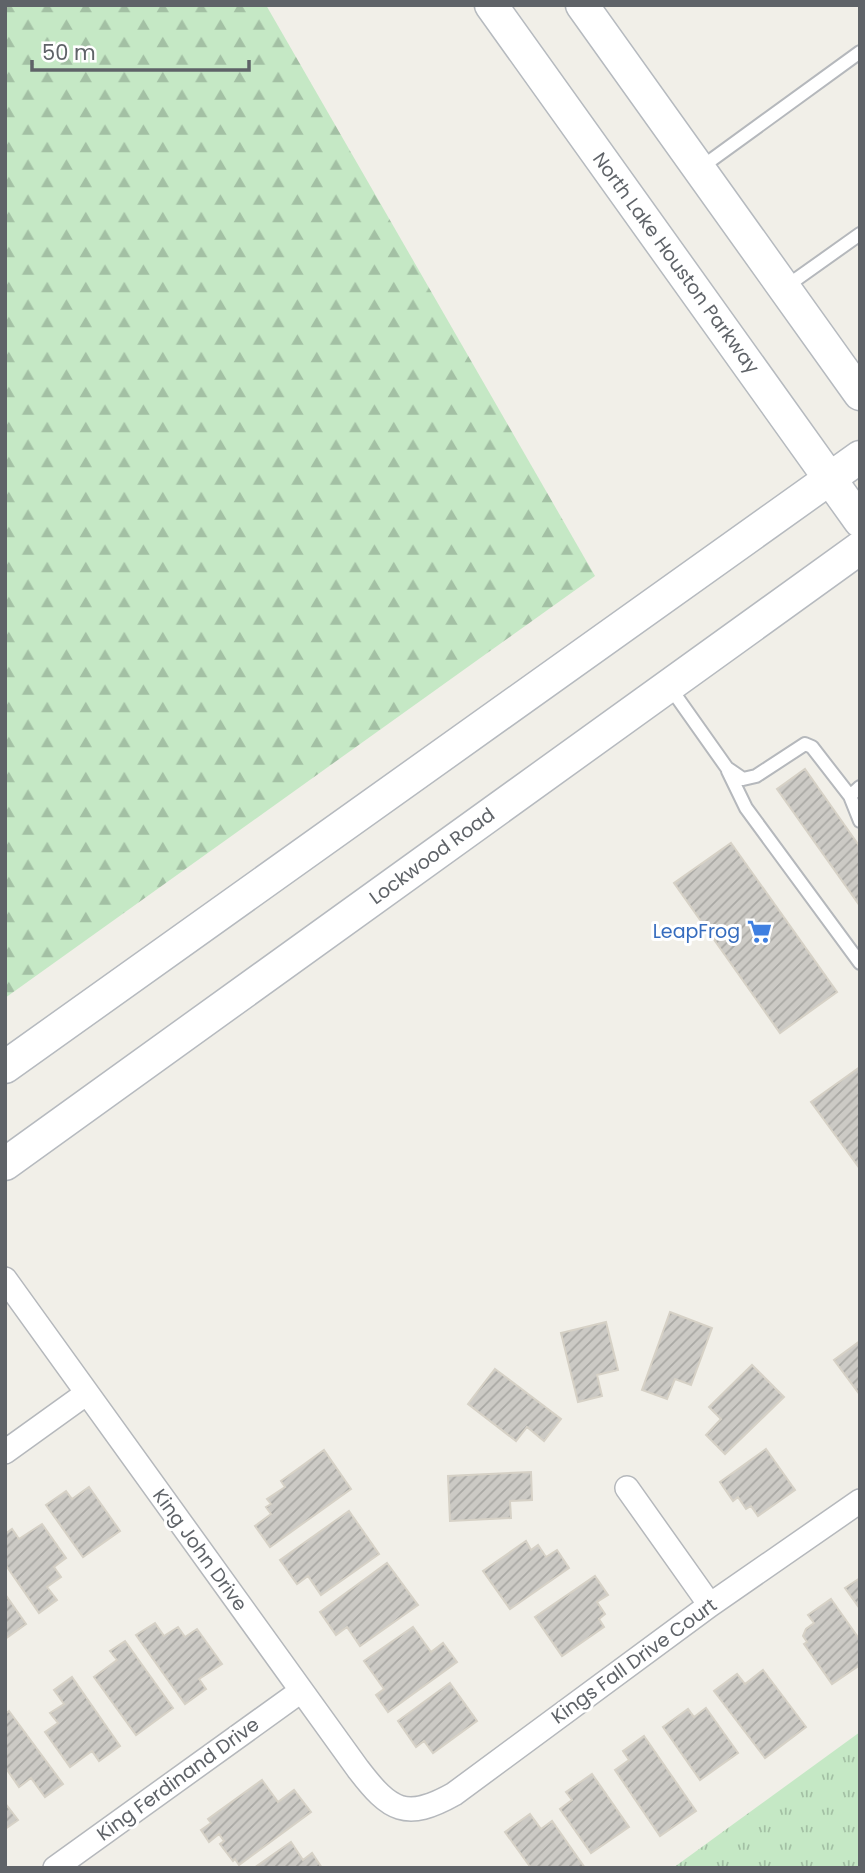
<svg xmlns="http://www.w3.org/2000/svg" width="865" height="1873" viewBox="0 0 865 1873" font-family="Poppins,sans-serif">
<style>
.grass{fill:url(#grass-tufts)}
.forest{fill:url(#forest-firs)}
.building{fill:url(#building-hatch);stroke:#d6d1c6;stroke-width:2}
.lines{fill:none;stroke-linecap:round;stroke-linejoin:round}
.service-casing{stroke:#b5b8bc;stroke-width:16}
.minor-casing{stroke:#b5b8bc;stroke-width:26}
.secondary-casing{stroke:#b6babf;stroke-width:35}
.service{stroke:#fff;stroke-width:12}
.minor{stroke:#fff;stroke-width:23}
.secondary{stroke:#fff;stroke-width:32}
.labels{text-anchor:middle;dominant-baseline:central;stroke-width:6;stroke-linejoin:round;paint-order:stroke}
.street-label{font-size:19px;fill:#5f6368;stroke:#fff}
.shop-label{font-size:19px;fill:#366cbe;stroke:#fff;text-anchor:end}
</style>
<defs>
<pattern id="grass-tufts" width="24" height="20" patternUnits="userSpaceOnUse" patternTransform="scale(1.75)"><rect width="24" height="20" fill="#c5e8c5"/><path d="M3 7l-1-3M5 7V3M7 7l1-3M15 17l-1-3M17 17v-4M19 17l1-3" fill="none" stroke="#a3c0a4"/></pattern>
<pattern id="forest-firs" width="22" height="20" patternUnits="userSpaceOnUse" patternTransform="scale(1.75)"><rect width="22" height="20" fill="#c5e8c5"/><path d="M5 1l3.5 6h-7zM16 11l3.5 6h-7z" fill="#a3c0a4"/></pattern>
<pattern id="building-hatch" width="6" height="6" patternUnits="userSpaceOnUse" patternTransform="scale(1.75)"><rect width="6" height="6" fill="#cccac5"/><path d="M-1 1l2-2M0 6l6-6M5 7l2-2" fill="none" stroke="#a9a8a4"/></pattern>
</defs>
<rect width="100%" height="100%" fill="#f1efe8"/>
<path class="grass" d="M860,1732V1868H673Z"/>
<path class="forest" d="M5,5H266L595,576L5,998Z"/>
<path class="building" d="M805,769L860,847V906L777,789Z
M731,843L837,992L780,1033L674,883Z
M860,1067V1169L811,1102Z
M670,1312L712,1328L691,1385L675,1379L667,1399L642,1390Z
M606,1322L618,1370L597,1375L602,1396L578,1402L561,1333Z
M860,1341V1395L834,1360Z
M752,1365L784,1397L725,1454L706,1435L721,1419L709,1407Z
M495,1369L561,1419L544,1441L527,1427L516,1441L468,1404Z
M766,1449L795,1490L758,1516L751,1506L746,1509L738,1497L733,1501L720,1482Z
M324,1450L351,1489L270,1547L255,1526L271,1514L266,1507L271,1504L267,1499L285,1487L281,1481Z
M531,1472L532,1500L510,1501L511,1518L450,1521L448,1476Z
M89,1487L120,1531L83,1557L46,1505L66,1491L72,1499Z
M349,1511L379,1554L321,1595L308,1576L297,1584L280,1560Z
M42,1524L66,1558L54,1567L61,1577L47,1587L57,1600L39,1613L5,1564V1534L12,1529L19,1539Z
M526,1541L531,1550L538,1545L546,1557L557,1550L569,1568L510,1609L483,1571Z
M387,1563L418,1605L360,1646L347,1627L336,1635L320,1612Z
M595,1576L608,1595L597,1602L605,1614L599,1619L604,1627L562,1656L535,1617Z
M860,1578V1609L845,1588Z
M5,1594L26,1624L5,1639Z
M831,1599L860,1640V1665L832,1684L804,1644L807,1642L803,1636L806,1629L814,1623L808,1615Z
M155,1623L164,1636L178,1627L185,1637L197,1629L222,1664L199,1679L206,1689L185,1704L136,1635Z
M413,1627L431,1652L443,1643L457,1662L388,1712L376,1695L384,1689L364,1661Z
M125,1641L173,1708L136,1735L94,1677L117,1660L110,1651Z
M763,1670L806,1727L765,1758L714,1691L737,1674L745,1684Z
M72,1677L120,1746L99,1761L92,1751L70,1767L45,1732L58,1723L50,1713L64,1704L54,1690Z
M450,1683L477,1721L433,1753L424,1741L416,1747L398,1721Z
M706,1708L738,1753L700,1780L663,1727L688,1709L694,1717Z
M9,1711L63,1784L45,1797L31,1778L19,1787L5,1767V1714Z
M644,1736L696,1811L660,1836L615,1770L629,1760L623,1751Z
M592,1774L629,1827L591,1853L560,1809L572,1800L566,1792Z
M262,1780L278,1802L294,1790L311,1812L239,1865L235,1859L233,1861L220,1844L224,1841L219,1834L209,1842L201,1830L211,1823L208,1819Z
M5,1803L18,1820L5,1829Z
M530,1814L541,1829L552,1821L585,1868H531L505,1832Z
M291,1842L303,1860L312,1853L322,1868H254Z"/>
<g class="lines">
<defs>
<path id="service" d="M699,169L860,52
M784,288L860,234
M669,686L727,768L743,779L756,776L805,744L812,747L850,796
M728,771L746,808L860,963
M860,787L850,796L860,821"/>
<path id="minor" d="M5,1279L358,1769C390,1811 406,1821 454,1794L710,1605L860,1501
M5,1452L87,1393
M627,1488L710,1605
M55,1868L301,1691"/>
<path id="secondary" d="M491,5L860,521
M582,5L860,394
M5,1067L860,457
M5,1164L860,548"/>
</defs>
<use href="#service" class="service-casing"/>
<use href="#minor" class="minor-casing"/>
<use href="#secondary" class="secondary-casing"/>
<use href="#service" class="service"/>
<use href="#minor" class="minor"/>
<use href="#secondary" class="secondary"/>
</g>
<defs>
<symbol id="supermarket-bare" viewBox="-9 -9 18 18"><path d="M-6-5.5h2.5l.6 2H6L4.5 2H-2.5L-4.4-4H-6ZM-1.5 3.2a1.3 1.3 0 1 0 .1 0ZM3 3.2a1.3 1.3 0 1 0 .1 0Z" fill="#3f7fe0" stroke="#fff" stroke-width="2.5" paint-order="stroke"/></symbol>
</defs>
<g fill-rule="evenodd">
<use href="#supermarket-bare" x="742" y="914" width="35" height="35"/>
</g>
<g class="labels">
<g class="street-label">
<text transform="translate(676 263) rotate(54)">North Lake Houston Parkway</text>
<text transform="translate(432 856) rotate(-36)">Lockwood Road</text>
<text transform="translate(200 1550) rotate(54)">King John Drive</text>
<text transform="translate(634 1661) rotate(-36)">Kings Fall Drive Court</text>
<text transform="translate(178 1779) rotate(-36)">King Ferdinand Drive</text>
</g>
<g class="shop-label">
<text x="740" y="931">LeapFrog</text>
</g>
</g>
<rect width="865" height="1873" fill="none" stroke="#5f6368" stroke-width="14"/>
<path d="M32 60v10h217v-10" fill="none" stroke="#5f6368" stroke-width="3.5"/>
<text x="42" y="60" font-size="21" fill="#5f6368" stroke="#ffffff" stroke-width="5" paint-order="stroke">50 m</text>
</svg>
